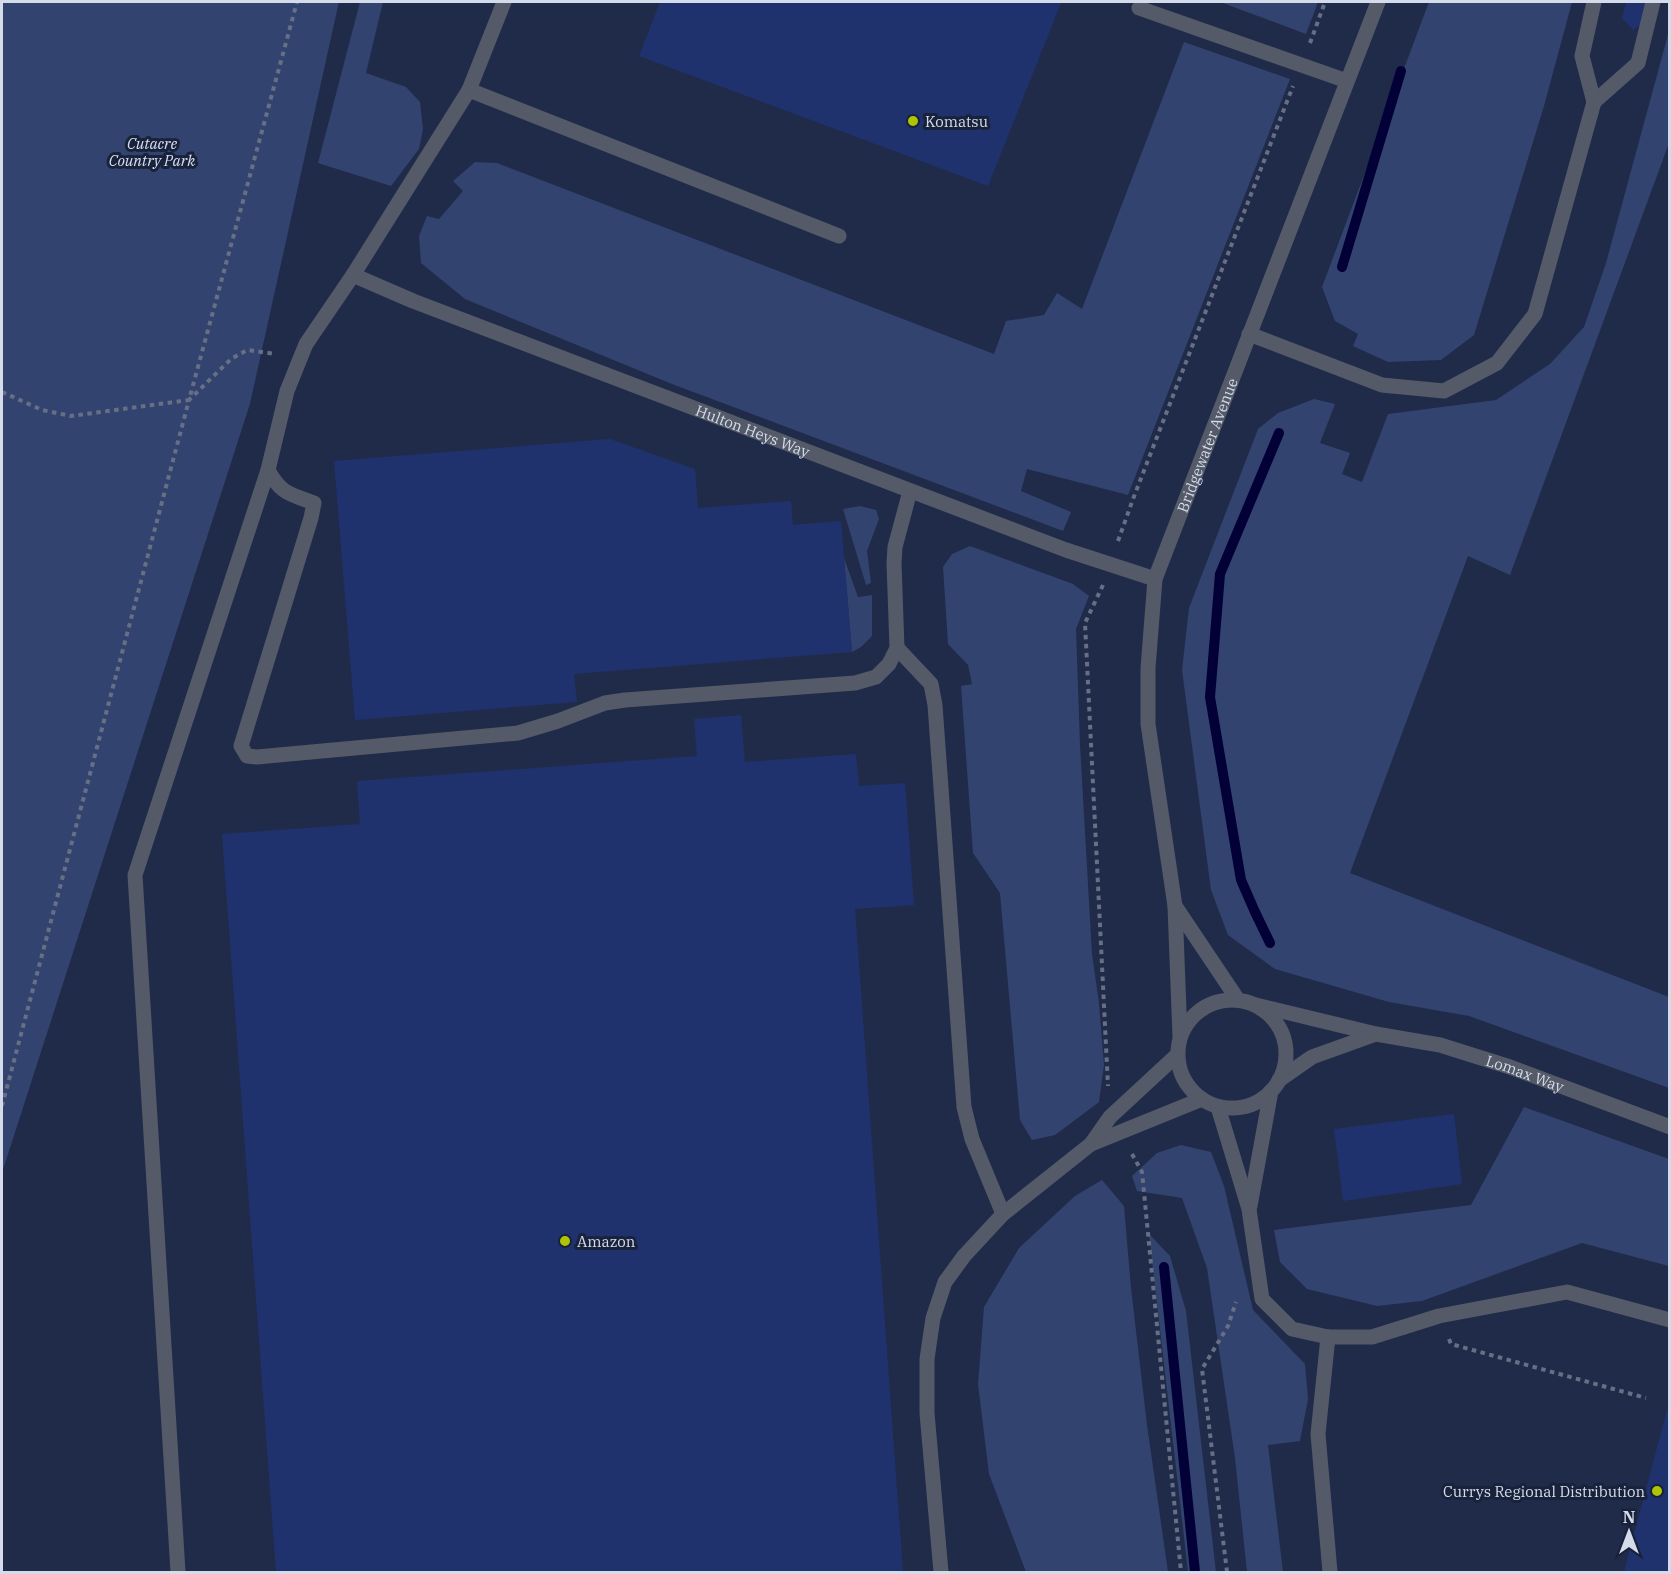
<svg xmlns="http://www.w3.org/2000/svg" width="1671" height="1574" viewBox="0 0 1671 1574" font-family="'IBM Plex Serif',serif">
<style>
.built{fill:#202b4a}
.green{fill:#33436f}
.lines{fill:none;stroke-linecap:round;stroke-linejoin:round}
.stream{stroke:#020037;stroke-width:10}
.building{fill:#1f326e}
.path{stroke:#676f84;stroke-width:4;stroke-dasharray:4.5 4.5;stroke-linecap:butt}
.minor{stroke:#545a67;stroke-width:15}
.poi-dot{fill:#afc504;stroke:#19223b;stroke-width:2}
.labels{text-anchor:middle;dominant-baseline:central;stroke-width:6;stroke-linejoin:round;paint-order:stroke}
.poi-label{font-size:15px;fill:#d4dbeb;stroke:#19223b;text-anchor:start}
.park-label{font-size:15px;font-style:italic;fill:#d7e0f3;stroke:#19223b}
.street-label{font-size:15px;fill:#d4dbeb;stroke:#19223b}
</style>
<rect width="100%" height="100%" fill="#19223b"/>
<path class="built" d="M339,2H1669V1572H2V1173L250,404Z"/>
<path class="green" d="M2,2H339L250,404L2,1173Z
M360,2H383L366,73L406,87L420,102L423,129L419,149L391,186L318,163Z
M1220,2H1318L1306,34Z
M1429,2H1572L1544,106L1474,335L1441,360L1388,362L1353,346L1358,334L1335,321L1322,287Z
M1669,31V143L1510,575L1468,556L1350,873L1669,997V1088L1469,1016L1389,1002L1275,969L1228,935L1211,890L1182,670L1189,608L1258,429L1278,413L1314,399L1335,404L1320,443L1350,453L1342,474L1362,482L1388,414L1496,400L1550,364L1584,327L1606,263Z
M1184,42L1290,79L1128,495L1027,469L1021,491L1071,512L1063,531L672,384L465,299L421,263L419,236L427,216L439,219L463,191L453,181L475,162L497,163L994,354L1006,321L1044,315L1057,293L1082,309Z
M860,506L876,510L879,519L867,551L871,583L866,585L843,509Z
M970,546L1073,584L1089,596L1076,629L1080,745L1092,954L1099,1003L1104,1065L1099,1102L1055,1135L1032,1140L1020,1120L1000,893L973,853L961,686L972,684L968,665L948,644L943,567L952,554Z
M844,558L858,597L872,595V636L861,647L852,652Z
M1524,1107L1669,1159V1266L1582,1243L1422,1301L1377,1306L1307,1289L1280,1262L1274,1230L1471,1205Z
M1181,1145L1211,1152L1224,1186L1253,1310L1305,1364L1308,1399L1300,1441L1268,1445L1283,1572H1247L1235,1458L1207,1268L1182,1198L1137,1191L1132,1176L1157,1153Z
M1102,1180L1124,1206L1131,1288L1147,1425L1168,1572H1026L989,1474L978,1384L984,1307L1019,1248L1075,1196Z
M1149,1234L1170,1256L1186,1311L1216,1572H1188Z"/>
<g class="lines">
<path class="stream" d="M1342,267L1401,71
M1270,943L1255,912L1241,880L1210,697L1220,574L1279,433
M1164,1267L1195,1572"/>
</g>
<path class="building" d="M660,2H1058L1061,3L988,186L639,56Z
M1626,2H1650L1644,23L1633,30L1622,18Z
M610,439L695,469L698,508L791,501L793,525L841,521L852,652L574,674L577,702L355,720L334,461Z
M741,715L745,762L856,754L859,786L905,783L914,905L855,909L903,1572H276L222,834L360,824L357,781L697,756L694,719Z
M1454,1114L1462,1184L1343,1201L1334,1129Z
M1667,1410H1670V1572H1624Z"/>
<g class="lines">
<path class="path" d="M1310,43L1325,2
M2,392L42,410L71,416L189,400L297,2
M1118,541L1133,499L1293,86
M1103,585L1085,623L1108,1086
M2,1106L189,400L231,359L247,350L276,354
M1132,1154L1142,1172L1181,1572
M1449,1339L1451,1344L1646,1398
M1227,1572L1202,1369L1228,1326L1236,1302"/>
<g class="minor">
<path d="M1139,8L1347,81"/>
<path d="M469,90L504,2"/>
<path d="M1594,102L1638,63L1653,2"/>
<path id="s1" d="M353,275L413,301L1066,550L1155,579"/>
<path d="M1249,334L1382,385L1444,391L1497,363L1535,314L1594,102L1582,56L1594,2"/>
<path d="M268,470C281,494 290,494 314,503L311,518L241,746L247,756L257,757L518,733L558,721L605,703L625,700L855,683L876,677L889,664L897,648L894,563L895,547L910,491"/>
<path d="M897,648L931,684L935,705L964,1107L972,1139L1003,1214"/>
<path d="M1175,906L1238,1000"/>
<circle cx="1232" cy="1054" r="54"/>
<path id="s2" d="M1256,1005L1376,1034L1440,1045L1510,1067L1670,1127"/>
<path id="s3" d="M1180,1037L1175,906L1148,724V668L1155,579L1378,2"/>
<path d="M1279,1080L1312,1057L1376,1034"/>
<path d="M1218,1107L1249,1209L1262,1299L1292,1329L1328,1337H1372L1439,1316L1567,1292L1670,1320"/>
<path d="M1091,1144L1202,1099"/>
<path d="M1250,1206L1271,1091"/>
<path d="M1328,1337L1318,1434L1330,1572"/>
<path d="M178,1572L135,875L268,470L287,391L306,344L353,275L469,90L839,236"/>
<path d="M941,1572L927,1413V1359L933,1318L945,1282L964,1256L1003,1214L1091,1144L1110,1117L1177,1055"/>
</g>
</g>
<g class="poi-dot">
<circle cx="913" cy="121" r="6"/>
<circle cx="565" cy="1241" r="6"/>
<circle cx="1657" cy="1491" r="6"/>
</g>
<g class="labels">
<g class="poi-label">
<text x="925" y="121">Komatsu</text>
<text x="577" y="1241">Amazon</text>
<text x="1645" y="1491" text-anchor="end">Currys Regional Distribution</text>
</g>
<g class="park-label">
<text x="152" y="143">Cutacre<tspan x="152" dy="17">Country Park</tspan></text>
</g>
<g class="street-label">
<text stroke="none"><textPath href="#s1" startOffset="429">Hulton Heys Way</textPath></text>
<text stroke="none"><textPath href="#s3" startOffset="604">Bridgewater Avenue</textPath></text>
<text stroke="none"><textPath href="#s2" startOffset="278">Lomax Way</textPath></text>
</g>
</g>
<rect width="1671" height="1574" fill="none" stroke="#d4dbeb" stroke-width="6"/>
<g transform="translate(1629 1532)" stroke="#19223b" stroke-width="4.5" paint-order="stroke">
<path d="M0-4.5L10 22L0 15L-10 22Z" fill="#d4dbeb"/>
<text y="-9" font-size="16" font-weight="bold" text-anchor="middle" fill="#d4dbeb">N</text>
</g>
</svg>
